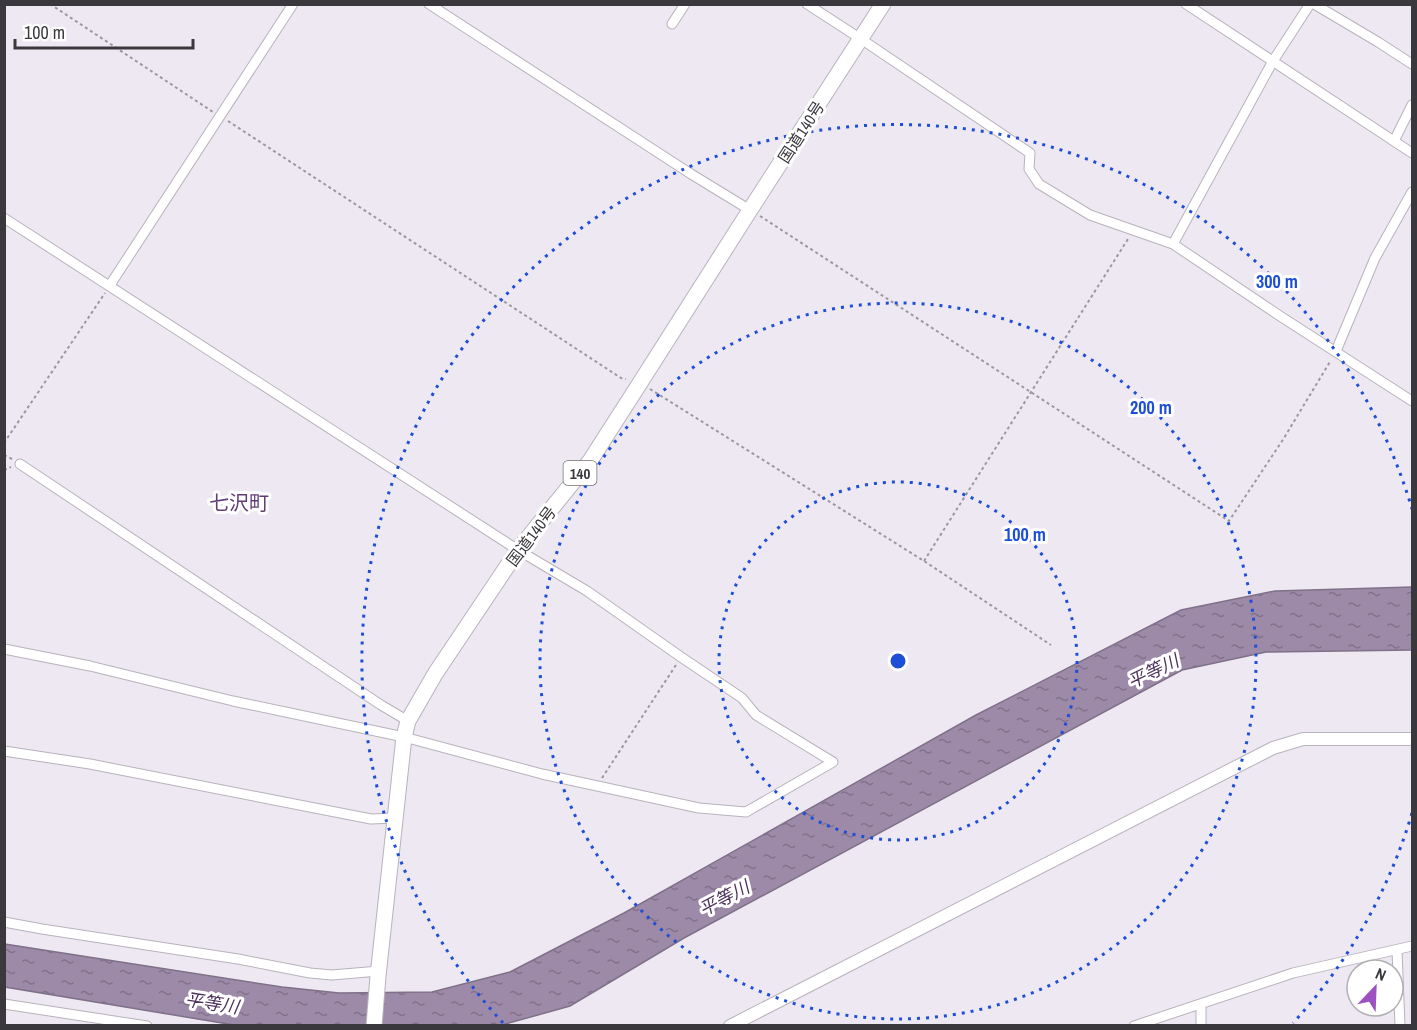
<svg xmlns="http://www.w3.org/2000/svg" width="1417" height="1030" viewBox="0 0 1417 1030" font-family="'Archivo Narrow','Noto Sans JP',sans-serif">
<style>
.water{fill:url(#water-ripples);stroke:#7f7188;stroke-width:1.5}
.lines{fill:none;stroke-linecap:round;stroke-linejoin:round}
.minor-casing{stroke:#b8b2bc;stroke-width:11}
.tertiary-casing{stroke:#b8b2bc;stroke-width:14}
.trunk-casing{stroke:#b8b2bc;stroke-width:17}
.path{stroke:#9c989f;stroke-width:2;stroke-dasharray:3 3;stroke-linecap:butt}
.minor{stroke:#fff;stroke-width:9}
.tertiary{stroke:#fff;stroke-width:12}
.trunk{stroke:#fff;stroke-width:15}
.ring{fill:none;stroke:#1d4ed8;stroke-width:3;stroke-dasharray:3 6}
.labels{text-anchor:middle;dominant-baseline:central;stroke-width:6;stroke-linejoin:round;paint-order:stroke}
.shield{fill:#fff;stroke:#757476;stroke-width:1.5}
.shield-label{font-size:15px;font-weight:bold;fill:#3a383c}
.street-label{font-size:16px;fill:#3a383c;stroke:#fff}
.water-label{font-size:18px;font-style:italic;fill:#4e325d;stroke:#fff}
.quarter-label{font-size:20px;fill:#633d76;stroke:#fff}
.centre{fill:#1d4ed8;stroke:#fff;stroke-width:3}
.ring-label{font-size:18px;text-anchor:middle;font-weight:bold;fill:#1d4ed8;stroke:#fff;stroke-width:6;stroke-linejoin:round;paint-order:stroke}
</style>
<defs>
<pattern id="water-ripples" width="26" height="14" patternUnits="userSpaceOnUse" patternTransform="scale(1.5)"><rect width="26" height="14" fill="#9d89a8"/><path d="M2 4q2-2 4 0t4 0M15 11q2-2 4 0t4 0" fill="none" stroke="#81718a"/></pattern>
</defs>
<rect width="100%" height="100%" fill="#eee8f2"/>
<path class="water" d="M1412,587V650L1266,652L1182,670L684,938L570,1006L502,1025H234L5,987L4,944L282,987L339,993L432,992L510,972L624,913L976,715L1181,610L1275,591Z"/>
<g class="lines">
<defs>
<path id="minor" d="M429,4L691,174L750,210
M807,4L861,39L1030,153L1029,169L1039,184L1090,215L1173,244L1280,316L1412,401
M1186,4L1412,153
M1314,4L1378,42L1412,64
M672,24L685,4
M1394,141L1412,105
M4,218L518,550L587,591L681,657L742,698L756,715L833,762L746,812L699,808L542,774L404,737L233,701L90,666L4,649
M1173,244L1273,61L1310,4
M110,285L293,4
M1336,351L1375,258L1412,192
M20,464L381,705L408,721
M4,751L90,764L371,819L395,818
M4,922L42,929L238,959L310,973L332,975L379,971
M1397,950L1400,1026
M4,1004L147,1026
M1201,1004V1026
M1134,1026L1293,973L1412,946"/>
<path id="tertiary" d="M730,1026L1273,748L1303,739H1412"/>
<path id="trunk" d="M374,1026L378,976L404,737L408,721L435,674L518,550L590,461L640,383L750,210L883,4"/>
</defs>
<use href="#minor" class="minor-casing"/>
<use href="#tertiary" class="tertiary-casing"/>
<use href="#trunk" class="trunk-casing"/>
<path class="path" d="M50,4L213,112
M228,121L621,378L626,379
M760,216L1229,521L1284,438L1331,360
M650,389L924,561L1051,645
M4,443L105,293
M4,455L12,459
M4,470L11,467
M924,561L1128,239
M602,778L676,665"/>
<use href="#minor" class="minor"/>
<use href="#tertiary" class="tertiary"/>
<use href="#trunk" class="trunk"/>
</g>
<g class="ring">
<circle cx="898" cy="661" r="179"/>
<circle cx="898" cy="661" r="358"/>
<path d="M1412 813A536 536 0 0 1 1293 1023M503 1023A536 536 0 1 1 1412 509"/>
</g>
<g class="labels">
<rect class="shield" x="563.5" y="461" width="33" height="24" rx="4.5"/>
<g class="shield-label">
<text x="580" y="473">140</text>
</g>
<g class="street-label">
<text transform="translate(801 132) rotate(-57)">国道140号</text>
<text transform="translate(531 536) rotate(-53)">国道140号</text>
</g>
<g class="water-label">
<text transform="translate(1153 671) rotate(-26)">平等川</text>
<text transform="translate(724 898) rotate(-28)">平等川</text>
<text transform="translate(212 1003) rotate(9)">平等川</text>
</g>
<g class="quarter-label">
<text x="239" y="502">七沢町</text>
</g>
</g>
<circle cx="898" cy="661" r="9" class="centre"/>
<g class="ring-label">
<text x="1277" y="288">300 m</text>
<text x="1151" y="414">200 m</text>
<text x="1025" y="541">100 m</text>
</g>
<rect width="1417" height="1030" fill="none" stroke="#3a383c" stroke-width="12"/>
<g transform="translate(1375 988) rotate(23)"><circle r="28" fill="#ffffff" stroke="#b0afb1" stroke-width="1.5"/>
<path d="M0-4.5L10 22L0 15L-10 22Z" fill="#9d50c2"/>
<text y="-9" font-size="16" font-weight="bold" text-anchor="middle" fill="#3a383c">N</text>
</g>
<path d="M15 39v9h178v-9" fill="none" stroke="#3a383c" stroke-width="3"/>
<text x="24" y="39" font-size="18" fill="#3a383c" stroke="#ffffff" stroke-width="4.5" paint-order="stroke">100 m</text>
</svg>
